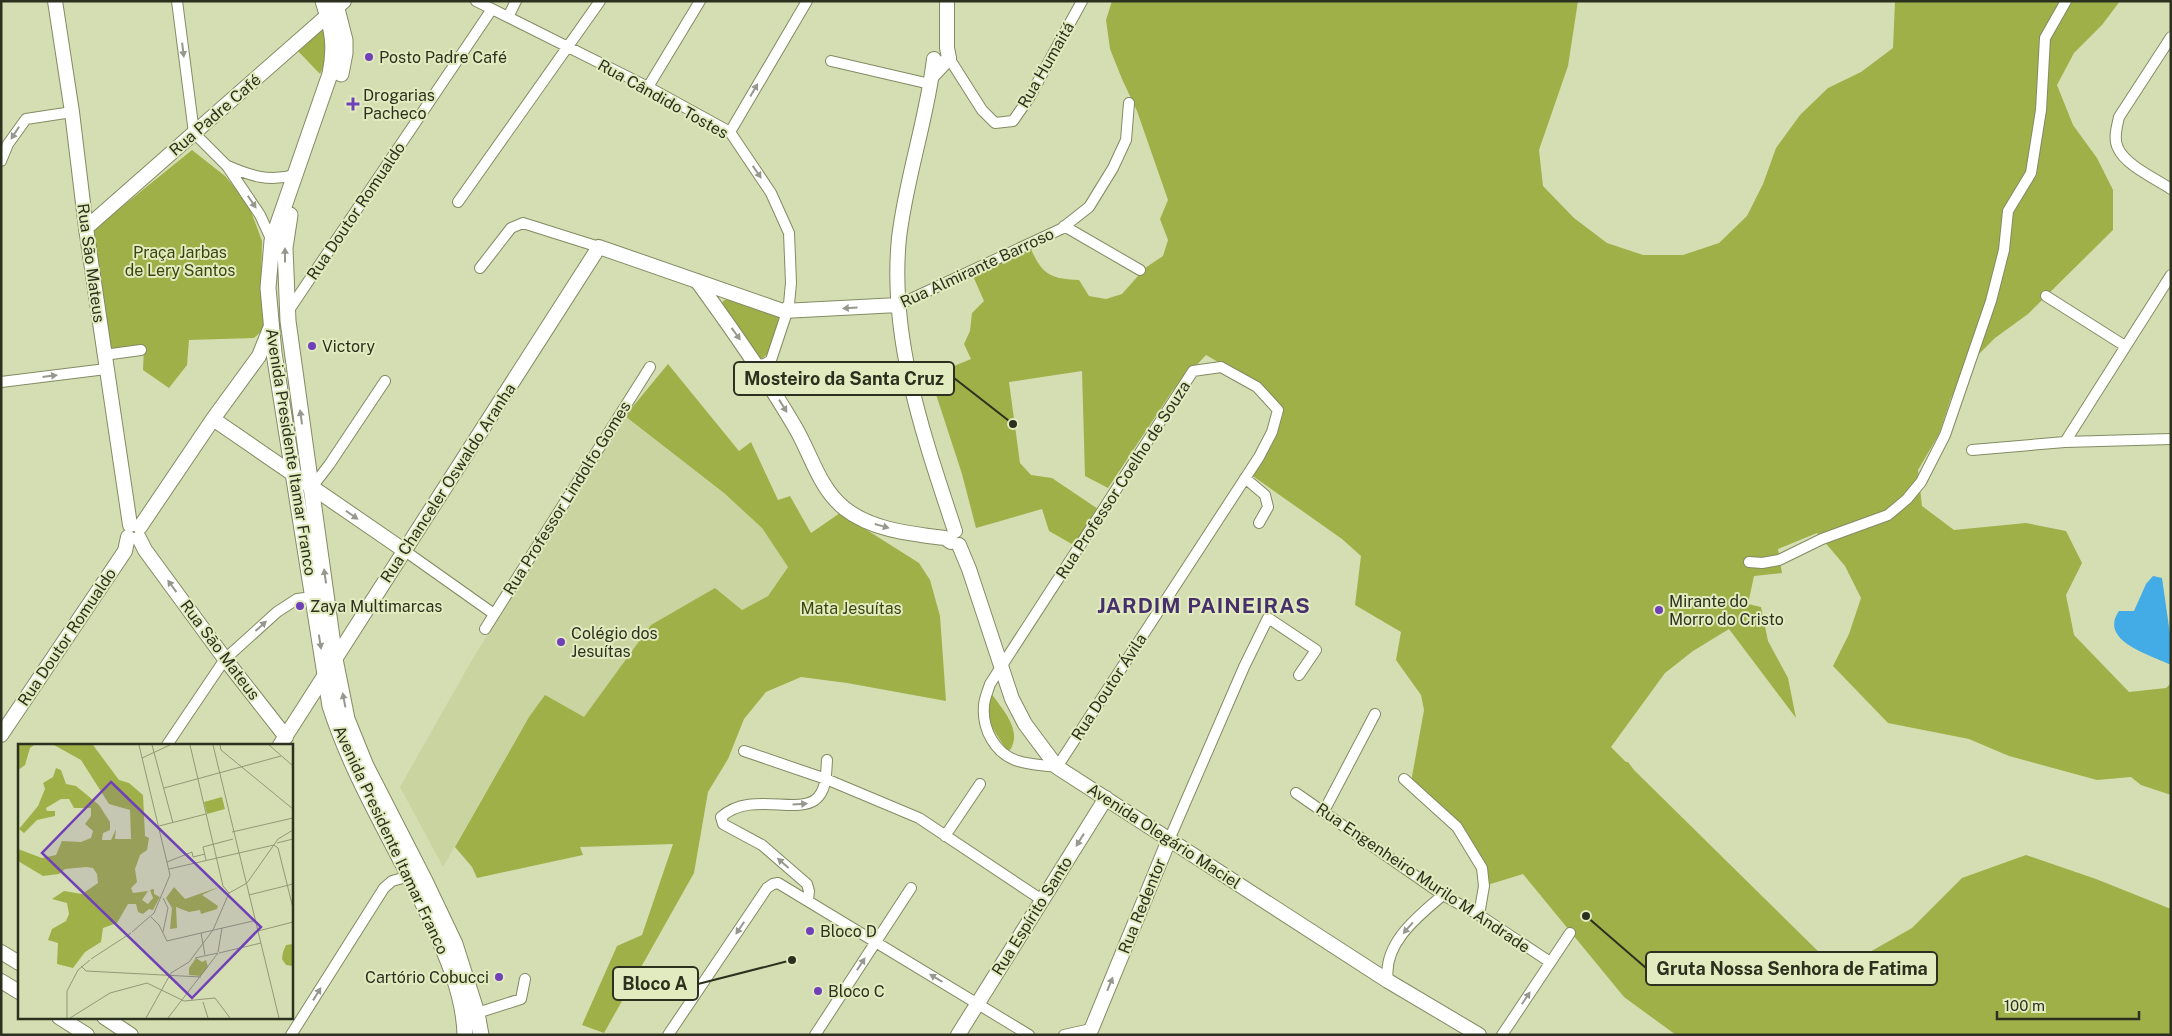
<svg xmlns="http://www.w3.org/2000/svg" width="2172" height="1036" viewBox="0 0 2172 1036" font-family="'Public Sans',sans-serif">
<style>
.built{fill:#c9d4a1}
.green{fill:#9fb049}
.water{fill:#43abe6}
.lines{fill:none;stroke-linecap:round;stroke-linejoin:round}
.street-casing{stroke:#828b62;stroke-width:12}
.secondary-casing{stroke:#828b62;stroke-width:16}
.primary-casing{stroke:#828b62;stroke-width:17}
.street{stroke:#fff;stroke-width:10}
.secondary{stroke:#fff;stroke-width:14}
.primary{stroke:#fff;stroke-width:15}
.oneway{fill:#96988e}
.poi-dot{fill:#7040b8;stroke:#e2ebbf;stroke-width:2}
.labels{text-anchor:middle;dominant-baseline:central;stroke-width:4;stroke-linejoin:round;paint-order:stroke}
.poi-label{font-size:16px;fill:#2c301e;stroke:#e2ebbf;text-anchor:start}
.street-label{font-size:16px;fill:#2c301e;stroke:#e2ebbf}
.park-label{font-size:16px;fill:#3c440d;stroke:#e2ebbf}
.district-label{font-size:21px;font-weight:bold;letter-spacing:1px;fill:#46306c;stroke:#e2ebbf}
.inset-road{fill:none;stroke:#919877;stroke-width:1}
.view{fill:#7040b8;fill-opacity:0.15;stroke:#7040b8;stroke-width:2.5}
.inset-edge{fill:none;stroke:#2c301e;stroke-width:2.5}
.leader{fill:none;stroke:#2c301e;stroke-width:2}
.callout-dot{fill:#2c301e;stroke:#e2ebbf;stroke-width:2}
.callout{fill:#e2ebbf;stroke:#2c301e;stroke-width:2}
.callout-label{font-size:18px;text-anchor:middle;font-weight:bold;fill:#2c301e}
</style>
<rect width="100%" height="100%" fill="#d5deb2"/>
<path class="built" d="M625,416L724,493L762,528L788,566L768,596L742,610L651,625L584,718L545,696L529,717L443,867L400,787L473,658Z"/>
<path class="green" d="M1112,1H1578L1568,66L1539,150L1543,186L1574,218L1607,243L1643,255H1683L1719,243L1747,216L1763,184L1776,148L1800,115L1828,88L1861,72L1893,48L1895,1H2120L2102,25L2074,53L2057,85L2073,125L2097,158L2113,190V230L2028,314L1995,338L1967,366L1951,398L1939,434L1918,470L1922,506L1954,530L2026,523L2066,531L2082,563L2066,595L2074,635L2129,692L2166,688L2171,683V795L2141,785L2131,777L2097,780L2009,756L1969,739L1888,723L1833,666L1849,634L1861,598L1845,566L1817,533L1778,549L1782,573L1754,576L1748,604L1761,607L1768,641L1788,678L1796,718L1729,629L1693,651L1665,673L1611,747L1626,762H1628L1634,770L1826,959L1861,957L1912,928L1962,878L2026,855L2096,879L2171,909V1035H1676L1624,997L1523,874L1484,886L1466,833L1411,782L1424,710L1421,695L1396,660L1401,632L1355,605L1361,556L1342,539L1250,474L1283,415L1260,386L1206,355L1173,390L1108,488L1085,476L1082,371L1009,382L1020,463L1031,475L1052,478L1101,511L1077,547L1049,531L1042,509L976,528L962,474L930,376L971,359L964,344L970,331L972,313L984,301L973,276L1031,249C1042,275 1052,279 1079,280L1089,296L1106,299L1122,294L1145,268L1163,256L1168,240L1160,219L1168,200L1137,111L1122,79L1110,49L1106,20Z
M326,26L330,53L320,74L297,50Z
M192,150L225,176L248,203L262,241L261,287L264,329L254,338L189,340L187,365L169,388L143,370L144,346L107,349L92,231Z
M729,298L779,315C777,327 773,356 760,359L722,306L723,301Z
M668,364L739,451L751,442L778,500L790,496L811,533L840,513L919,563L930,580L940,616L946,701L847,683L801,677L766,692L744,719L728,759L708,792L694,873L604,1033L582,1025L617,946L642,935L673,844L580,847L583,855L477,878L472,867L455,847L529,717L545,695L584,717L651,625L715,588L742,610L768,596L788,567L762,528L724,493L625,416Z
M991,693C1002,709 1023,730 1010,750L1006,749C992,727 984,720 991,693Z"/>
<path class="water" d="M2153,576L2162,578L2171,641V665C2151,655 2098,641 2119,611H2134L2146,584Z"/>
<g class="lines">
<defs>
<path id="street" d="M177,1L194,133L227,166L260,215L272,241
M476,1L648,87L730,132L771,193L789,233L791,283L789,304L783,311
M508,17L516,1
M2171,37L2119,117C2117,126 2113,139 2118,148C2125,165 2156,179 2171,189
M949,58L982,110L995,123L1013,121L1029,98L1082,1
M831,61L930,84
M648,87L700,1
M730,132L807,1
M1,161L8,144L26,119L72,112
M228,166C251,176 269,182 294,175
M458,202L600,1
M1064,226L1140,270
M480,268L511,228L523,223L599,247
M2046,296L2125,346
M898,305L1061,229L1089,207L1113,168L1126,140L1129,103
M287,313L492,9
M104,355L141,350
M757,365L765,364L771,360L787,312
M1221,367L1257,387L1278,410L1272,432L1259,457L1057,767C1044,765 1030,765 1018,761C995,754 982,729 984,706C984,699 988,691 990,684L1193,371Z
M1,382L106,369
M2065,442L2171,275
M1972,450L2065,442L2171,439
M1245,478L1265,495L1268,507L1259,523
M312,487L329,465L385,381
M405,551L494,614
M1749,562L1762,563L1779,560L1822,539L1888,515L1907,499L1921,482L1945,435L1991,301L2004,250L2008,211L2031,173L2041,110L2045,38L2066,1
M485,629L650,367
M167,745L225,659L277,612L297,599L313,597
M744,751L826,779L919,818L1042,900
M1404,779L1457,827L1482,868L1484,886L1479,915
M1296,793L1443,895L1479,915L1550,962
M1324,811L1375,714
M945,836L980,784
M1169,840L1244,667L1268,618L1316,650L1299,675
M808,900L809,891L807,884L762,845L723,824L721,817C750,791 795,814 815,800C827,791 826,773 827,760
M1388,981C1382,944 1418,916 1443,895
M477,1013L521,999L525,979
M291,1035L384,888L392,881L410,876
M668,1035L767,888L773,884L778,883L1029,1035
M815,1035L911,888
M1064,1035L1091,1029
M1502,1035L1570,933"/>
<path id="secondary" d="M55,1L72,112L86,228L130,525
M934,59C927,119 906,178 899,238C889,339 924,437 955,531
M932,76L949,58L947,48V3
M86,228L344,1
M697,281C732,329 765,376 795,427C811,454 819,488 844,508C871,530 912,534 945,538L951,542
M213,419L405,551
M140,527L213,419L259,356L271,326
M139,538L145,550L225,659L286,737
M959,545L969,569L1012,699L1025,724L1057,767L1388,981L1479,1035
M1,735L125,551L128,537
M280,745L599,247L783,311L898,305
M1,952L19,963
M1,981L19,992
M59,1017L87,1035
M104,1017L131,1035
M958,1035L1106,798
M1089,1035L1169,840"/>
<path id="primary" d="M323,1C332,29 336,44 330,74L272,241L268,288L274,353L330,706C353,778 394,843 427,912C444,950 464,992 465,1035
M335,1L345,40V53L341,74
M290,215L285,248L288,321L335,659L347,719L366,766L425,881L455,944L477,1013L481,1035"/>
</defs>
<use href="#street" class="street-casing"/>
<use href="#secondary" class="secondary-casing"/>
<use href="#primary" class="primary-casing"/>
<use href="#street" class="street"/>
<use href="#secondary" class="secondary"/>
<use href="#primary" class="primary"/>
</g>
<defs><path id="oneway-solid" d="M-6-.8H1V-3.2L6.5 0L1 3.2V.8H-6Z" transform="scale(1.25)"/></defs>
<g class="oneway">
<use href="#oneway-solid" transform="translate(183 50) rotate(83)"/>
<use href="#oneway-solid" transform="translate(754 90) rotate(-60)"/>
<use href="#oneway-solid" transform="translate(15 133) rotate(123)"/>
<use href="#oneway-solid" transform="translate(757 172) rotate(55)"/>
<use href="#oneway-solid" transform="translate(252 202) rotate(56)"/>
<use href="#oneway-solid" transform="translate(285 255) rotate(-90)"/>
<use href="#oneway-solid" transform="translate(850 308) rotate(177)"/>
<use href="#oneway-solid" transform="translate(736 334) rotate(54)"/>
<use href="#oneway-solid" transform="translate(50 376) rotate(-7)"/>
<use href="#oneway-solid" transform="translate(783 406) rotate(58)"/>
<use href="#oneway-solid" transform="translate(301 417) rotate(-98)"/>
<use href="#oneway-solid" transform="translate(352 515) rotate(35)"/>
<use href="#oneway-solid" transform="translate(882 526) rotate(16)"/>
<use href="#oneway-solid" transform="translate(325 576) rotate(-98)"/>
<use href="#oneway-solid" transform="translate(172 586) rotate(-126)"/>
<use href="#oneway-solid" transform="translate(261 626) rotate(-42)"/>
<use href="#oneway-solid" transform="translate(320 642) rotate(81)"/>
<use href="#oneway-solid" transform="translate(344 700) rotate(-101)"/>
<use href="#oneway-solid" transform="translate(800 804) rotate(-4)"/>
<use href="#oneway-solid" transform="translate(1080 840) rotate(122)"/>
<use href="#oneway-solid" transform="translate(783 863) rotate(-139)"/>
<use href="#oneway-solid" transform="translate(740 928) rotate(124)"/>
<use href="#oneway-solid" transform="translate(1408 928) rotate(131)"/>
<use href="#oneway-solid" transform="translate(861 964) rotate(-57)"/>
<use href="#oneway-solid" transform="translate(936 978) rotate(-149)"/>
<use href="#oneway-solid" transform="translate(1110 984) rotate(-68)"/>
<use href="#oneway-solid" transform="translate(317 994) rotate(-58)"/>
<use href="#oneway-solid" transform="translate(1526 998) rotate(-56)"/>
</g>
<g class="poi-dot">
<circle cx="369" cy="57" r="5"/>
<path d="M350.5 96.5h5v5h5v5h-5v5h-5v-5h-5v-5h5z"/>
<circle cx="312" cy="346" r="5"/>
<circle cx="300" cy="606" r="5"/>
<circle cx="1659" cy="610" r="5"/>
<circle cx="561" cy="642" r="5"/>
<circle cx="810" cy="931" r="5"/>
<circle cx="499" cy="977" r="5"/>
<circle cx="818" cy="991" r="5"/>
</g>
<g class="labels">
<g class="poi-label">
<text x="379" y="57">Posto Padre Café</text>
<text x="363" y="95">Drogarias<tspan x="363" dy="18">Pacheco</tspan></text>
<text x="322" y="346">Victory</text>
<text x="1669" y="601">Mirante do<tspan x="1669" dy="18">Morro do Cristo</tspan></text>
<text x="310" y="606">Zaya Multimarcas</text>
<text x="571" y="633">Colégio dos<tspan x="571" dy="18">Jesuítas</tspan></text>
<text x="820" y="931">Bloco D</text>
<text x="489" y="977" text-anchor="end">Cartório Cobucci</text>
<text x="828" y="991">Bloco C</text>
</g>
<g class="street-label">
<text transform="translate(1046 65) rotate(-60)">Rua Humaitá</text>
<text transform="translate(663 99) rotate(29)">Rua Cândido Tostes</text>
<text transform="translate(215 115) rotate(-41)">Rua Padre Café</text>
<text transform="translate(356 211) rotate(-56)">Rua Doutor Romualdo</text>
<text transform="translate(91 263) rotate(82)">Rua São Mateus</text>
<text transform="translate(977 268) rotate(-25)">Rua Almirante Barroso</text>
<text transform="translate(291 452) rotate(81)">Avenida Presidente Itamar Franco</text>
<text transform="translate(1123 480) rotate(-57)">Rua Professor Coelho de Souza</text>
<text transform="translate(448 483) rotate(-57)">Rua Chanceler Oswaldo Aranha</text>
<text transform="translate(567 498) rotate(-58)">Rua Professor Lindolfo Gomes</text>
<text transform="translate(67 637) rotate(-56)">Rua Doutor Romualdo</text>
<text transform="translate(220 650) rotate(53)">Rua São Mateus</text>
<text transform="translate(1109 687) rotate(-57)">Rua Doutor Ávila</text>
<text transform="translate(1164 836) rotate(33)">Avenida Olegário Maciel</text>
<text transform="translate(391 840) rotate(65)">Avenida Presidente Itamar Franco</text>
<text transform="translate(1423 878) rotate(34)">Rua Engenheiro Murilo M Andrade</text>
<text transform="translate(1142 906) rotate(-68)">Rua Redentor</text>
<text transform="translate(1032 916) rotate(-58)">Rua Espírito Santo</text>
</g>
<g class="park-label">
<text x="180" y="252">Praça Jarbas<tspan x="180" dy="18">de Lery Santos</tspan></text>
<text x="851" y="608">Mata Jesuítas</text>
</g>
<g class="district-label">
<text x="1204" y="605">JARDIM PAINEIRAS</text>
</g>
</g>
<g transform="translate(18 744)">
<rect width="275" height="275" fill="#d5deb2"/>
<path d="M0,1H16L12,4L7,21L0,26ZM36,1H75L101,36L111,39L125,51L127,92L131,94L129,106L122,111L117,125L119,138L113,144L115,149L130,147L124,156L130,160L135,154L132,146L136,145V150L142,153L135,166L131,165L125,170L120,168L118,160H110L99,179L85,184L83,198L67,208L55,224L39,220L40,199L30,196L34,185L48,177L51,170L49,159L34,155L46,147L64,150L80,139L79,130L75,124L68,123L47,125L41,130L25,132L0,117V105L24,114L38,111L44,97L63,98L73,94L75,87L67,80L73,72V64H56L51,55H43L28,64L29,67H37V72L19,76L6,89L1,85L20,62L27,45L25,39L35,33L38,24L43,26L48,40L58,42L81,61L92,78V86L85,89L84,96H93L98,85L97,95H113L112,66L91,60L63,16ZM204,53L207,65L189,70L186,58ZM156,143L167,155L201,143L184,151L200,162L199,165L183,170L182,166L171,168L158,163L159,184L152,185L154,164L148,154ZM275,200V222L268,221L264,215L265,208L268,201ZM178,214L184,218L188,216L190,223L183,232L171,231V224Z" fill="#9fb049"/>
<path class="inset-road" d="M134,1L155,79M172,1L205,142L211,149M195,1L261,274M202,1L203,6L275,65M251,1L275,22M124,14L152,1M146,44L263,12M141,82L188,70M214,88L275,74M259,99L275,95M188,116L185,103L215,95M149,118L174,108L175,113L187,110M151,125L256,101L260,104L275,164M231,151L275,140M145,154L150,164L145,188M133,173L141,181L149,197L183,189M240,187L275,178M114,188L136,169L152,131L121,1M200,208L204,184M201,209L243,199M187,211L183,189L235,177M177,214L200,209M73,215L113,189M63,222L68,227L183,233M185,258L190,274M49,274V247L60,226L72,216M52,274L92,249L129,239L166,257L197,254L212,274M128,274L153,229L171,218L195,186L211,149L229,139L260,95L275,86M150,274L200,209"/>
<path class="view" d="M93,38L243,183L174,254L24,109Z"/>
<rect width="275" height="275" class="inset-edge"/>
</g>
<path class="leader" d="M1013 424L954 378M1586 916L1646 968M792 960L698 984"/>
<g class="callout-dot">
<circle cx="1013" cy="424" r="5"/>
<circle cx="1586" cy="916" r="5"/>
<circle cx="792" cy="960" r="5"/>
</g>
<g class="callout">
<rect x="734" y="362" width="220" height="33" rx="5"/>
<rect x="1646" y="952" width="291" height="33" rx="5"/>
<rect x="613" y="967" width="85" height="33" rx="5"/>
</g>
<g class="callout-label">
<text x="844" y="385">Mosteiro da Santa Cruz</text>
<text x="1792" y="975">Gruta Nossa Senhora de Fatima</text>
<text x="655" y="990">Bloco A</text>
</g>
<rect width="2172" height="1036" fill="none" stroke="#2c301e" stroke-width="5"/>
<path d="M1997 1011v8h142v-8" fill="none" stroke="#2c301e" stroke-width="2.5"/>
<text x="2004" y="1011" font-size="15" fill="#2c301e" stroke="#e2ebbf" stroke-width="4" paint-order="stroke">100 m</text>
</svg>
